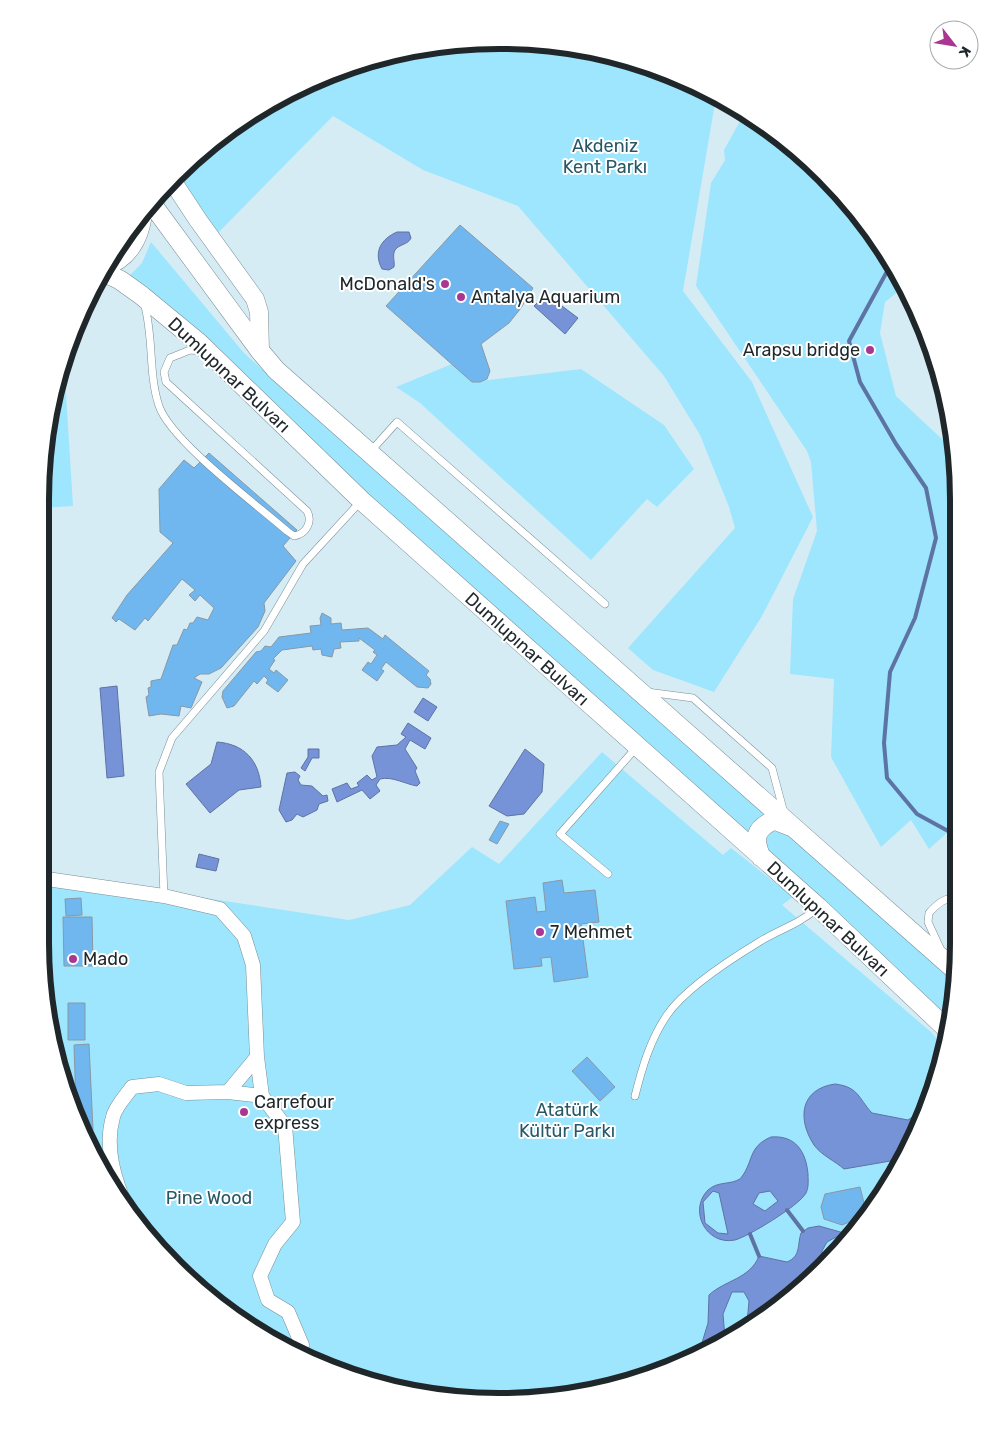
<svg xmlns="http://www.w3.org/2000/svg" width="999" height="1442" viewBox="0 0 999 1442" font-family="Rubik,sans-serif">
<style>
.green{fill:#9de6fd}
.water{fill:#7793d8;stroke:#5d73a4;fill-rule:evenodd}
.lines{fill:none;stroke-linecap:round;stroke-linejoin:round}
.stream{stroke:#5d73a4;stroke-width:4}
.building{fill:#70b7ef;stroke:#8998a4}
.service-casing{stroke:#7a8e95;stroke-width:8}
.minor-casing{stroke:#7a8e95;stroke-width:15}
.tertiary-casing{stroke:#7a8e95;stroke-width:19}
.secondary-casing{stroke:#7a8e95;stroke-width:20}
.service{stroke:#fff;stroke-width:7}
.minor{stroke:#fff;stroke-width:14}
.tertiary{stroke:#fff;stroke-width:18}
.secondary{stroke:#fff;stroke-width:19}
.poi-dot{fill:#a93792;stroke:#fff;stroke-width:2}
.labels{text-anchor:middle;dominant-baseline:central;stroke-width:4;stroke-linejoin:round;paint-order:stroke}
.park-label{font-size:18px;fill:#285765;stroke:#fff}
.poi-label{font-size:18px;fill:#1f272a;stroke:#fff;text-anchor:start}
.street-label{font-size:18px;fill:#1f272a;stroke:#fff}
.rim{fill:none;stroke:#1f272a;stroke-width:6}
</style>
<rect width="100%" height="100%" fill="#d6ecf4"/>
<path class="green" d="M500,40L589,49L676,75L716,97L683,291L752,382L813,517L762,616L714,692L653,670L628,648L735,528L729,507L700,435L664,376L518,206L423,170L333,116L218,233L177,173L244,117L324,75L410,49Z
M745,112L755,118L825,175L905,286L885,302L880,333L896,396L945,442L959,503V822L929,849L911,820L881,847L831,757L834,679L790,674L793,599L817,531L811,462L807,451L696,286L711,183L725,160L724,150Z
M151,242L244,353L582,654L767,812L745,835L128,277L142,263Z
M452,364L472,382L581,369L664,425L694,469L657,507L647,499L591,560L420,403L396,387Z
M61,378H65L73,506L40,508L49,410Z
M602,752L723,855L731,848L793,897L782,905L931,1032L945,1048L924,1119L881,1198L824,1268L703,1354L589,1393L440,1398L323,1367L314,1361L197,1288L117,1198L56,1062L40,943V873L349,920L410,905L472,847L499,864Z
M770,831L788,833L955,981L951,1020L765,849L764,841Z"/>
<path class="water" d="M397,232H409L411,238C408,245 399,244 395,250C392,255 395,262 394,267L389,270L382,269C373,252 381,239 397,232Z
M546,294L578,318L565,334L534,306Z
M117,686L124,776L107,778L100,688Z
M423,698L437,707L428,721L414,712Z
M408,723L431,738L425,749L410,740L405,749L417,768L415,771L420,783L417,786C405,784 392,776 380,779L376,785L380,791L370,799L362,790L337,802L332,789L347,783L351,789L359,786L357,783L367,775L372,780L377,777L372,756L377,747L397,745L406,737L401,734Z
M217,742C244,744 259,760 261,787L239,790L210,813L186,784L211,764Z
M308,749H319V758H312L305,771L301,768L308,757Z
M525,749L544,764L542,792L524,814L507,816L489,806Z
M295,772L300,776L298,780L301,785L312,786L323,796L327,795L328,801L319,804L317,810L303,817L297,814L292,820L286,822L279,810L287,773Z
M199,854L219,859L216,871L196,867Z
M835,1084C859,1087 858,1098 872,1113L908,1120L914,1116L924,1117L902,1159L844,1169C835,1161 821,1155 814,1145C797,1119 800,1089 835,1084Z
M771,1137C796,1135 806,1152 808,1174C808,1180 809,1187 806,1193C799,1206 747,1237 735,1240C706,1246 688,1210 708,1190C718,1181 730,1185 740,1179C754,1163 747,1147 771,1137ZM713,1191L719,1193L728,1234L718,1233L705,1223L703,1202ZM770,1191L778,1201L765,1211L753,1204L759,1193Z
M819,1226L851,1235L847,1240L838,1236L827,1242L822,1251L824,1268L747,1323L749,1301L744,1292H732L723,1314L725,1338L698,1356L708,1323L709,1295C725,1280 750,1279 759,1256L787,1262C801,1256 797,1246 801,1233L808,1228Z"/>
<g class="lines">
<path class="stream" d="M890,266L849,341L860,382L896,444L926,488L936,538L915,618L890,672L884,743L887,778L917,814L959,837
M787,1210L803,1231
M750,1234L759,1256"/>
</g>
<path class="building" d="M460,225L533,288L521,308L509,323L481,344L490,371L487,379L480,382H472L386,306Z
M209,453L297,530L283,546L296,561L264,603L265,611L258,627L221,668L209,674H200L194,678L202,682L191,708L181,706L179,716L161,714L149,716L146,697L149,695L148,688L151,687V681L161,679L173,645H177L184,629L187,630L190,623H193L197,617L208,620L214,608L200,595L195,601L189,595L195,590L182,579L148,621L145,618L135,630L119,619L116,622L112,618L127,595L173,543L160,532L159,489L184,460L194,468Z
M322,613L331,618V624L341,623L342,630L368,628L383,639L385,635L429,671L426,675L430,679L431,684L428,688L417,687L386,662L381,669L384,671L377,681L362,670L368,662L371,664L377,655L373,652L375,650L359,638V641L340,642L341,648L334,649L332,657L322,655L321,649L313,650L312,646L282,650L273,659L275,660L269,669L274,673L276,670L288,680L278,692L266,683L268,680L264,676L257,684L254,681L234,706L227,708L222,697L223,691L256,652L261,651L265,646L271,647L279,637L311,633L310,626L321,625L320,618Z
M500,821L509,824L497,844L489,840Z
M562,880L564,893L595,890L599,922L581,924L588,977L554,982L551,957L541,958L542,966L514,969L506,901L535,897L537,912L546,911L543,883Z
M81,898L82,915L66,916L65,899Z
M63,917H92L93,966H64Z
M68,1003H85V1040H68Z
M58,1040L59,1066H58L53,1041Z
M89,1044L93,1130H87L76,1107L74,1045Z
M587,1057L615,1087L600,1101L572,1071Z
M87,1131H92L93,1143Z
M860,1187L867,1215L842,1225L824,1219L821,1207L825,1194Z"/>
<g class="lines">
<defs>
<path id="service" d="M144,303C154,336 148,373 159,406C171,441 256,504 287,531L294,536C306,534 313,522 307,511L166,382L164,372L170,358L190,350L201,351
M370,452L397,422L605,604
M647,692L693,698L772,768L784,813
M608,874L560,834L636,748
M164,896L159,772L172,738L264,631L303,564L361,501
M940,948L928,922L929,913C937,904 946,896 959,898
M635,1096C642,1068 650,1040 667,1015C685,989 731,959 759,942C778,930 800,924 817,908"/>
<path id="minor" d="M40,878L164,896L220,909L244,936L253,965L257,1057L262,1096L285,1126L293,1222L275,1244L260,1276L268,1300L288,1312L302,1345L301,1353
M228,1092L262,1096
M127,1209C115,1181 104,1148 113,1117C115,1107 126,1096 132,1087L159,1084L186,1093L228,1092L257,1057"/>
<path id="tertiary" d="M171,179L198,220L255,299L259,312L260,351"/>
<path id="secondary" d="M152,204L260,351L276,370L956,971
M104,266C127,260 139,239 142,217
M101,271L120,280L141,295L198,342L361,500L818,907L950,1032
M761,857C753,838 755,829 774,820L792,827"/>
</defs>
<use href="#service" class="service-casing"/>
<use href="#minor" class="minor-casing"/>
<use href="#tertiary" class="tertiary-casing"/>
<use href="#secondary" class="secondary-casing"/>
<use href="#service" class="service"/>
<use href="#minor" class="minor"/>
<use href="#tertiary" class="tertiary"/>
<use href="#secondary" class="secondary"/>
</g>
<g class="poi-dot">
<circle cx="445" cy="284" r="5"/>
<circle cx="461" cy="297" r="5"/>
<circle cx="870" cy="350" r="5"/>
<circle cx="540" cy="932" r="5"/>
<circle cx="73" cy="959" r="5"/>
<circle cx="244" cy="1112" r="5"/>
</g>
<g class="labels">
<g class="park-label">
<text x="605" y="146">Akdeniz<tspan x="605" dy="21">Kent Parkı</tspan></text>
<text x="567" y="1110">Atatürk<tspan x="567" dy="21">Kültür Parkı</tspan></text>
<text x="209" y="1198">Pine Wood</text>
</g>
<g class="poi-label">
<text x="435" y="284" text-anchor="end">McDonald's</text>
<text x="471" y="297">Antalya Aquarium</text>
<text x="860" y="350" text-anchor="end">Arapsu bridge</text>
<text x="550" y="932">7 Mehmet</text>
<text x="83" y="959">Mado</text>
<text x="254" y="1102">Carrefour<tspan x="254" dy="21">express</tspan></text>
</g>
<g class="street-label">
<text transform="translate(229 375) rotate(43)">Dumlupınar Bulvarı</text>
<text transform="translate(527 649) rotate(42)">Dumlupınar Bulvarı</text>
<text transform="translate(828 919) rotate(43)">Dumlupınar Bulvarı</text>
</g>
</g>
<path d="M0 0H999V1442H0ZM499 49H500A450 450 0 0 1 950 499V943A450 450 0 0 1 500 1393H499A450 450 0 0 1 49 943V499A450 450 0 0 1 499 49Z" fill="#fff" fill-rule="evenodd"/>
<path class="rim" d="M499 49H500A450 450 0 0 1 950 499V943A450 450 0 0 1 500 1393H499A450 450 0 0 1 49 943V499A450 450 0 0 1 499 49Z"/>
<g transform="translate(954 45) rotate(121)"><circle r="24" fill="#ffffff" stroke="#a5a9aa"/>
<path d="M0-4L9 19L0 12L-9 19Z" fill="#a93792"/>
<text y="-8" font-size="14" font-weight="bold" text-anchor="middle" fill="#1f272a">K</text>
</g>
</svg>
